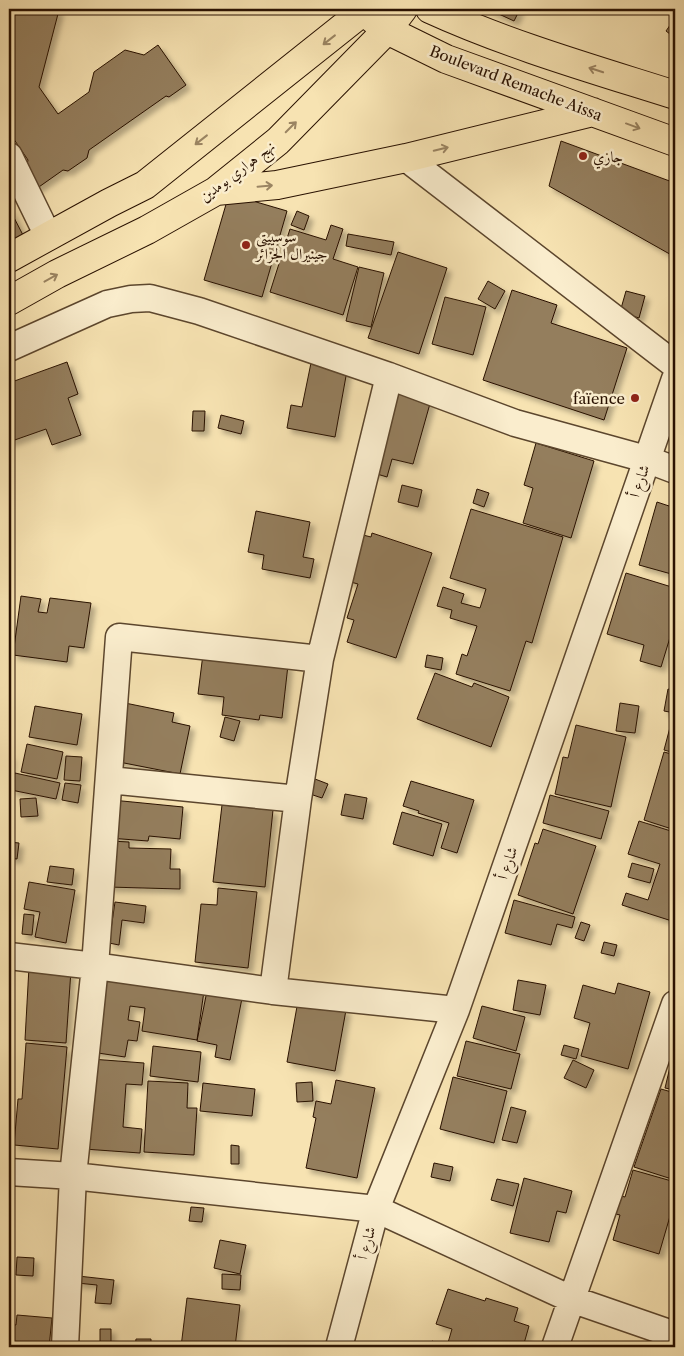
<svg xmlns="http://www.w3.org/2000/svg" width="684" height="1356" viewBox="0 0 684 1356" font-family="'Libre Caslon Text',Amiri,serif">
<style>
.building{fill:#947e5d;stroke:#291101;filter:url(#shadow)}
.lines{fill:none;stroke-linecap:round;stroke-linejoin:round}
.minor-casing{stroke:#5c462d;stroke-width:29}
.major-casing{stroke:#291101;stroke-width:30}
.minor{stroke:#faedcd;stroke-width:26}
.major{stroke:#f7e3b2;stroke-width:28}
.oneway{stroke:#9a8462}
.poi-dot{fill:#8f2418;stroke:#faedcd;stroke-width:2}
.labels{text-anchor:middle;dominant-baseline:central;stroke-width:5;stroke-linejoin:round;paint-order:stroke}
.street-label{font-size:15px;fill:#291101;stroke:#faedcd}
.poi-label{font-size:15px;fill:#291101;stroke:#faedcd;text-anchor:start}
</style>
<defs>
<filter id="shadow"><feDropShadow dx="4.5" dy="4.5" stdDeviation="2.5" flood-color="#0004"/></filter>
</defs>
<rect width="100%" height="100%" fill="#f7e3b2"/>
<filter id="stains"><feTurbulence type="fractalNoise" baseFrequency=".004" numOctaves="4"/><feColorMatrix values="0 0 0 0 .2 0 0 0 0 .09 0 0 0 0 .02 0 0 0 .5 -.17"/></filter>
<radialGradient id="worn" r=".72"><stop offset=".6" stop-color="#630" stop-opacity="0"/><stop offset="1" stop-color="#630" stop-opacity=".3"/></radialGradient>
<path class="building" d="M9,9H53L59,10L39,87L58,114L89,92L94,72L125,50L144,55L158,45L186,85L169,97L166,96L89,150L87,158L68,171L63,170L36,189L25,173L28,160L9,132Z
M488,9H520L514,21Z
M675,18V38L666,31Z
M561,141L675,183V257L549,186Z
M229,194L287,211L262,297L204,280Z
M9,208L24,237L9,245Z
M297,211L309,216L304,230L291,225Z
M331,225L343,229L333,259L358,267L343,315L270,292L290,229L326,240Z
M348,234L394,242L391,255L346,246Z
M398,252L447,268L419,354L368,338Z
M359,267L384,273L371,327L346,321Z
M488,281L505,291L495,309L478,299Z
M512,290L557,305L551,323L627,348L604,420L483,380Z
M626,291L645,296L639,318L620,312Z
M445,297L486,307L473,355L432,344Z
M312,358L348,365L335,437L287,428L291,405L302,407Z
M67,362L78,394L68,398L81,435L52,445L46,429L9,442V383Z
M389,389L431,400L413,464L392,459L387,477L367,471Z
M193,411H205L204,431H192Z
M221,415L244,421L241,434L218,428Z
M536,443L594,461L571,538L523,523L533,488L524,485Z
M402,485L422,490L418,507L398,502Z
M477,489L489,493L484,507L473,503Z
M657,502L675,508V562L673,569L675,570V575L639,565Z
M471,509L563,537L532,643L526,641L510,691L456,674L462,654L467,656L477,626L450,618L452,610L437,606L443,587L464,594L461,603L480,608L486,589L450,578Z
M256,511L310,522L303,557L314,559L310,578L262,569L264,555L248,552Z
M372,533L432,553L396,658L347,642L354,620L347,618L358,584L347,581L363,535L371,537Z
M626,573L675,588V621L661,667L640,661L644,645L607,634Z
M21,596L41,599L38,612L47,613L50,598L91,603L84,648L69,646L67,662L13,655Z
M203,654L288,665L282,718L260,715L259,720L222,715L224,697L198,694Z
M427,655L443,658L441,670L425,667Z
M435,673L472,687L474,683L509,697L491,747L417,719Z
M668,689L675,691V713L664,711Z
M125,703L174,713L172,722L190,726L180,774L114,761Z
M620,703L639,706L635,733L616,731Z
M35,706L82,714L77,745L29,737Z
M673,716L675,717V753L664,750Z
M225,717L240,721L234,741L220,737Z
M576,725L626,737L611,807L555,794L563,757L568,758Z
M27,744L63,752L57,779L21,772Z
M664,752L675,755V830L644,820Z
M9,756L11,757L9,776Z
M66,756L82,757L80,781L64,780Z
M15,773L60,783L56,799L11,790Z
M315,779L328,784L322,798L310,794Z
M411,781L474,800L457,853L441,848L449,823L418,813L419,811L403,806Z
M65,783L81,785L78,803L62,800Z
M345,794L367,798L363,819L341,815Z
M550,795L609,811L601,839L543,823Z
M36,798L38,816L21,817L20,799Z
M112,800L183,807L180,839L149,836L148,841L109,838Z
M222,805L273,810L265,887L213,882Z
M402,812L442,824L433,856L393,844Z
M639,821L674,832L671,840L675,841V922L622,905L626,893L648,900L660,864L628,854Z
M543,829L596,846L573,914L518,895L535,843L538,844Z
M110,841L129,842V848L171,849L170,869H180V889L108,887Z
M9,842L19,843L17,859L9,858Z
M632,863L654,869L650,883L628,877Z
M50,866L74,869L72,885L47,882Z
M29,882L75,890L66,943L35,937L40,912L24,909Z
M218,888L257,892L248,968L195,962L201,904L217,905Z
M514,900L575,917L572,928L557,924L551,945L505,933Z
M115,902L146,906L144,923L122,920L119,945L109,943Z
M24,914L34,915L32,935L22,934Z
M581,922L590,925L584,941L575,938Z
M604,942L617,945L614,956L601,953Z
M29,967L71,970L66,1043L25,1040Z
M103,976L204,991L197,1040L142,1031L145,1008L130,1006L128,1020L140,1022L137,1041L128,1040L125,1057L91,1052Z
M518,980L546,985L540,1015L513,1010Z
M618,983L650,992L628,1069L581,1056L590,1023L574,1018L583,985L615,994Z
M208,986L243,993L230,1060L215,1057L217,1045L197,1041Z
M298,1001L346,1010L335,1071L287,1062Z
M482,1006L525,1017L516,1051L473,1038Z
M466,1041L520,1054L511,1089L457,1076Z
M26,1043L67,1047L58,1149L14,1145L18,1099H22Z
M564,1045L579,1049L576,1059L561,1055Z
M153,1046L201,1052L198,1082L150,1076Z
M675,1046V1090L665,1088Z
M91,1059L144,1063L142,1085L126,1084L123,1127L142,1129L140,1153L84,1149Z
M573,1060L594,1070L586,1088L564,1078Z
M453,1077L507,1091L494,1143L440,1129Z
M336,1080L375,1088L357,1178L306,1168L316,1118L313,1117L316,1101L331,1104Z
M148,1081L188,1083L187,1108H197L194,1155L144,1152Z
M312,1082L313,1101L297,1102L296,1083Z
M203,1083L255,1089L252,1116L200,1111Z
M661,1089L675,1093V1180L634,1167Z
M511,1107L526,1111L517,1143L502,1140Z
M231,1145L239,1146V1164H231Z
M434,1163L453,1167L450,1181L431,1177Z
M633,1170L675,1182V1199L659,1254L613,1240L620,1215L612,1213L617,1195L625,1197Z
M524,1178L572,1191L566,1213L557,1211L549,1242L510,1233Z
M497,1179L519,1184L513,1206L491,1200Z
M191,1207L204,1208L202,1222L189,1221Z
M220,1240L246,1245L240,1274L214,1268Z
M17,1257L34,1258L33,1276L16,1275Z
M222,1274L241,1275L240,1290L222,1289Z
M78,1276L114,1280L111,1304L95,1303L97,1285L77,1283Z
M448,1289L485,1301L486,1298L518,1308L514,1321L529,1326L523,1347H430L432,1341L447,1346L452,1329L436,1324Z
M187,1298L240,1305L235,1347H181Z
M17,1315L52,1318L49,1347H9V1324L16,1325Z
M100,1329H111V1346H100Z
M136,1339H151V1347H135Z"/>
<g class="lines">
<defs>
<path id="minor" d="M9,156L48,236
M406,158L675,365
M9,348L107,304L131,299L150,298L199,311L389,376L515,423L646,459L675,470
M109,780L298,799
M9,956L95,966L273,991L456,1010
M273,991L298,799L320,659L389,376
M9,1172L73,1176L376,1209L571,1299L675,1335
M65,1347L73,1176L95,966L119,637L320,659
M339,1347L376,1209L456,1010L675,379
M555,1347L675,1004"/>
<path id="major" d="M430,9C509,45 593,69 675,95
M373,19L387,30L446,59L675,142
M216,191L277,185L406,158L593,112
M9,258L109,203L145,185L366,9
M9,301L57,274L147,230L216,191L278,141L387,30L403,9"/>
</defs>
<use href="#minor" class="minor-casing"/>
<use href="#major" class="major-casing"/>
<use href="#minor" class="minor"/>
<use href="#major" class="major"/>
</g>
<defs><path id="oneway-shaft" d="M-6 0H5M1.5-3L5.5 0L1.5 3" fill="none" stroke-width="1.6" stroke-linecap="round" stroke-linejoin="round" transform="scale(1.25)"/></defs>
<g class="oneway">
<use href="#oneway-shaft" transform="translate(329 40) rotate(142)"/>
<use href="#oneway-shaft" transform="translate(596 70) rotate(-162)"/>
<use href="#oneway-shaft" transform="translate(633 126) rotate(20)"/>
<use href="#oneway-shaft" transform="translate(291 127) rotate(-45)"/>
<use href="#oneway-shaft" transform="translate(201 140) rotate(142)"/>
<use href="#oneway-shaft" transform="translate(441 149) rotate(-14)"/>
<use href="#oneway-shaft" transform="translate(265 186) rotate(-5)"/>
<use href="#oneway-shaft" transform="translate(51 278) rotate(-29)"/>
</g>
<g class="poi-dot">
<circle cx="583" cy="156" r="5"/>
<circle cx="246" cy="245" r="5"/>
<circle cx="635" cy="398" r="5"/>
</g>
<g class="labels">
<g class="street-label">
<text transform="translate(516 83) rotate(21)">Boulevard Remache Aissa</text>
<text transform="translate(237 171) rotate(-37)">نهج هواري بومدين</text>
<text transform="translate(639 481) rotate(-71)">شارع أ</text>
<text transform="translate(507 863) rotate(-71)">شارع أ</text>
<text transform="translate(366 1243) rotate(-75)">شارع أ</text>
</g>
<g class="poi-label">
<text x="593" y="156">جازي</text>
<text x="256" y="236">سوسييتي<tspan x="256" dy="17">جينيرال الجزائر</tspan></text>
<text x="625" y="398" text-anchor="end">faïence</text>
</g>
</g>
<rect width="684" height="1356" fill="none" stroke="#f7e3b2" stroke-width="30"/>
<rect x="10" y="10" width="664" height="1336" fill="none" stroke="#291101" stroke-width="2.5"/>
<rect x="15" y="15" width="654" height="1326" fill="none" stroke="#291101"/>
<rect width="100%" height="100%" filter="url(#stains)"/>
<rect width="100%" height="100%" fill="url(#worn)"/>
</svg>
